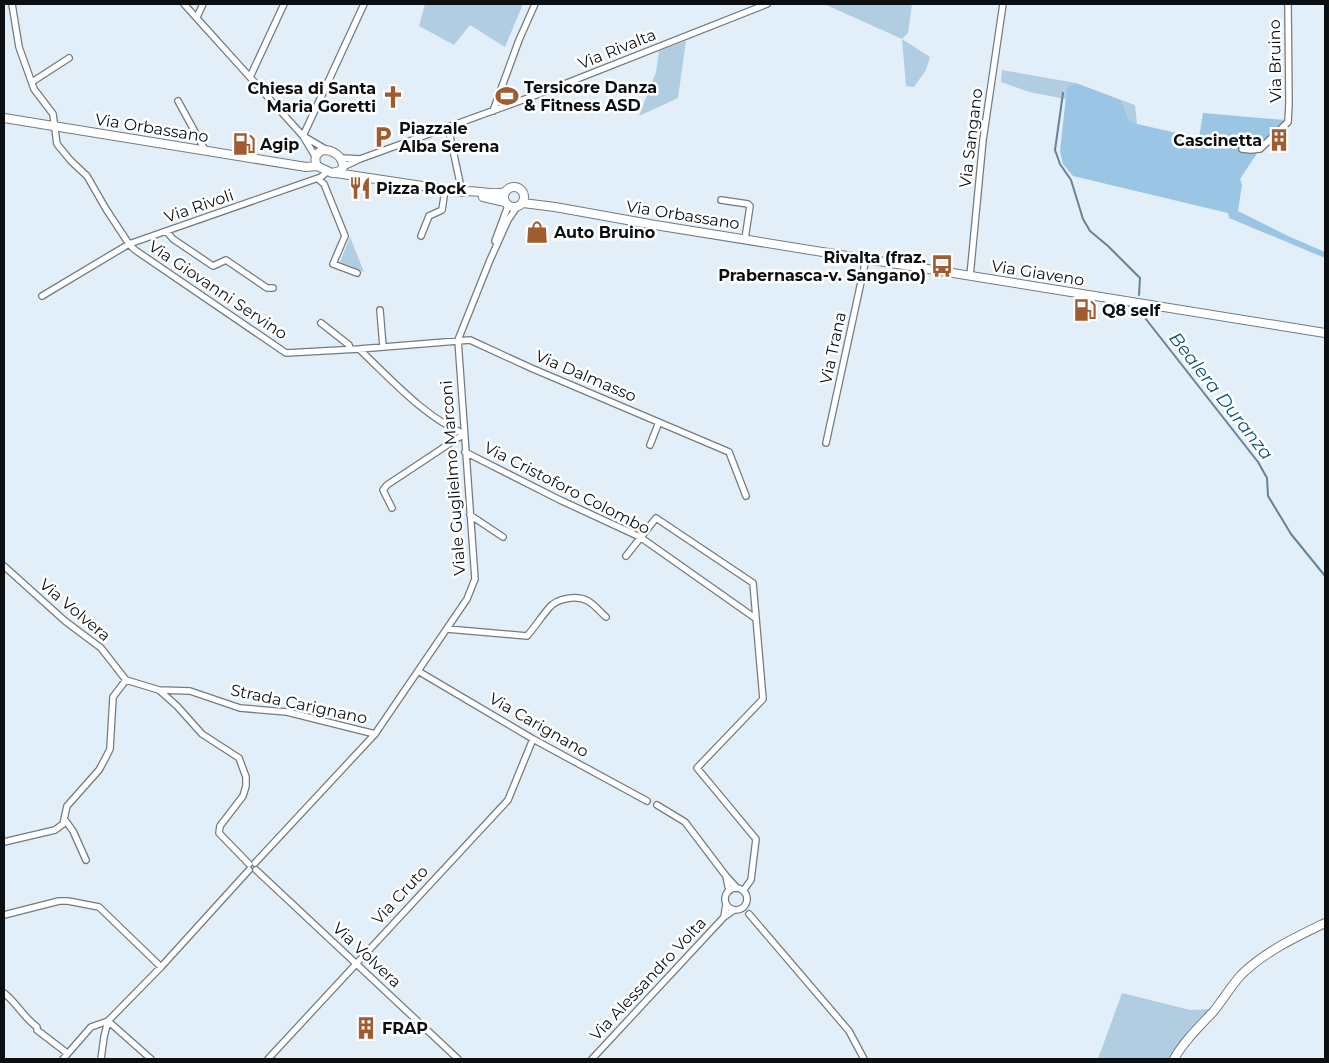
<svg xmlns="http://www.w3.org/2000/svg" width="1329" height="1063" viewBox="0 0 1329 1063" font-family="Montserrat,sans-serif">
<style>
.green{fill:#b1cde2}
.forest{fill:#9bc5e4}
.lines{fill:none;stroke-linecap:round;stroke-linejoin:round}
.stream{stroke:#658299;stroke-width:2}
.street-casing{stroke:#717b83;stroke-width:8}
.secondary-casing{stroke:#717b83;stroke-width:10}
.street{stroke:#fff;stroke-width:5.5}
.secondary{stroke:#fff;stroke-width:8}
.labels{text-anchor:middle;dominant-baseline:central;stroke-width:5;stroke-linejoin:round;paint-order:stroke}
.street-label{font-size:16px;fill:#0b0f12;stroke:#fff}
.poi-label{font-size:16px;font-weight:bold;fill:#0b0f12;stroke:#fff;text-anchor:start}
.water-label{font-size:18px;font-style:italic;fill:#0a537b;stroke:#fff}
</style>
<rect width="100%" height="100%" fill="#e3eff8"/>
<path class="green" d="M425,4H523L505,47L470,25L454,45L419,26Z
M824,4H912L908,33L902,39L930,57L926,70L914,87L906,86L902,39Z
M686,41L678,98L639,116L656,72L659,51Z
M1002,70L1076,83L1067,87L1066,99L1029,92L1001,82Z
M1121,100L1135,105L1137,124L1129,120Z
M350,237L364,272L340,262Z
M1122,993L1190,1010L1212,1009L1172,1053L1170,1059H1098Z"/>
<path class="forest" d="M1076,83L1121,100L1129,120L1137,124L1199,138L1203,113L1285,120L1284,124L1257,148L1256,155L1240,179L1242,185L1238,211L1288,236L1325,252V258L1229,218L1228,213L1073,176L1063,164L1060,151L1067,87Z"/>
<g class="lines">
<path class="stream" d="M1063,93L1055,150L1060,164L1071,180L1083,219L1090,231L1108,246L1140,278L1139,295
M1138,309L1258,462L1267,478L1268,496L1291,534L1325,576"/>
<defs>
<path id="street" d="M12,4L19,47L34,89L53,114L57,144L71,161L87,176L106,209L129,244L135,250L286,353L359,349C391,379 423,416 464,434
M184,4L303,136L315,156
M197,17L203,4
M250,77L284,4
M32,82L69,58
M178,101L205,150
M493,111L519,40L535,4
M448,127L462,192
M303,136L364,4
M305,137L327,150
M1242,149L1251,150L1260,149L1288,122L1289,103L1288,4
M341,158L360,159L343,167
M360,159L539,94L767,4
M318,179L324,184L345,236L333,264L357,273
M721,200L748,204L750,206L745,239
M167,232L173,239L213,266L226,260L267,288H273
M421,236L429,216L442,210L445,190
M495,241L508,206
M970,276L983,140L1003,4
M42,296L129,244L321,177L327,172
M380,310L383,347
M321,323L349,345L350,349
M359,349L470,340L531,368L729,452L746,496
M826,443L866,259
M650,445L659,422
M465,452L560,500L640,537L755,618
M392,508L383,490L387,485L464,434
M470,515L503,537
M626,556L656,518L753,583L763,699L697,768L756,839L751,880L743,891
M4,566L65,621L101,648L126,680L159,690L177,706L202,734L239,758L246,777V786L243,796L220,826L219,833L249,864
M447,629L527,636C535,627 541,617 549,608C557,598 577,595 588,601C595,605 600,612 606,617
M418,671L533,739L647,801
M159,690L190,691L240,708L287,712L375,734
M657,805L685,822L726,876
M65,820L73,831L86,860
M4,842L55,830L63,824L67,806L99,770L105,759L110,749L113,697L126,680
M255,863L375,734L467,599L475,579L458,340L490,260L508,220L517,207
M256,870L458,1059
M725 899a11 11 0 1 1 22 0a11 11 0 1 1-22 0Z
M729,891L726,876L737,888
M726,904L724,917L734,910
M749,914L849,1031L864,1059
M4,915L59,901H68L99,907L161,967
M4,993C16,1002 23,1017 37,1027V1030L67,1053
M108,1021L151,1059
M63,1059L91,1027L108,1021
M101,1059L104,1037L108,1021L161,967L249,870
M268,1059L508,800L533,739
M592,1059L724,917"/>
<path id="secondary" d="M4,118L306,167L317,166
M323,150C333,150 343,156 343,167L340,171L332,173L317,166C314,159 315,153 323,150Z
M336,173L462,192C476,189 491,196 505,192
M504 197a10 10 0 1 1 20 0a10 10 0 1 1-20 0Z
M483,197L505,202
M523,203L555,207L655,225L1325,333
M1174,1059C1184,1041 1199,1027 1213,1012C1223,1000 1231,986 1241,975C1264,952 1296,937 1325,923"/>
</defs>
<use href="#street" class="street-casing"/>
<use href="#secondary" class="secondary-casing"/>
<use href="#street" class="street"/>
<use href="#secondary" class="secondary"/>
</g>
<defs>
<symbol id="stadium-bare" viewBox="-9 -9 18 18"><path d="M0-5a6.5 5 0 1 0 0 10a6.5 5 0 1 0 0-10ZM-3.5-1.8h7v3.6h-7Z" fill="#a05b2e" stroke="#fff" stroke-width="2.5" paint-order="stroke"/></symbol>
<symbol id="church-bare" viewBox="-9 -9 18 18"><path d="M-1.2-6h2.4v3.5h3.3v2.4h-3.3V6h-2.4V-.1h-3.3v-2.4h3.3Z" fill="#a05b2e" stroke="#fff" stroke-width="2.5" paint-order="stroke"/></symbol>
<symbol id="parking-bare" viewBox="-9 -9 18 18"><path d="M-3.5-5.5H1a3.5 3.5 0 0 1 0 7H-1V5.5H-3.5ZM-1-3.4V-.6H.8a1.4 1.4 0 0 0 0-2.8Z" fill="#a05b2e" stroke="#fff" stroke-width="2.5" paint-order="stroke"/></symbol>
<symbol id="building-bare" viewBox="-9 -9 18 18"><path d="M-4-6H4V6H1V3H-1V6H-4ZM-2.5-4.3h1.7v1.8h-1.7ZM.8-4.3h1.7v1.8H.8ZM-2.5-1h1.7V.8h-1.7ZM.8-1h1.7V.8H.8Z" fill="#a05b2e" stroke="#fff" stroke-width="2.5" paint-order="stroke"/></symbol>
<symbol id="fuel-bare" viewBox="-9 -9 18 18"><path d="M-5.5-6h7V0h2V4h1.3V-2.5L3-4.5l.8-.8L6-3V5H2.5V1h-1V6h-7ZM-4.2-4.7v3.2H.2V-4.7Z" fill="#a05b2e" stroke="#fff" stroke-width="2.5" paint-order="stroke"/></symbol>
<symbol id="restaurant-bare" viewBox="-9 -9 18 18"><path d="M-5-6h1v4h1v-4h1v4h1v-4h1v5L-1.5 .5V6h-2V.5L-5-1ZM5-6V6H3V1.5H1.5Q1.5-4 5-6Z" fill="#a05b2e" stroke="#fff" stroke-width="2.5" paint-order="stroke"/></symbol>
<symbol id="shop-bare" viewBox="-9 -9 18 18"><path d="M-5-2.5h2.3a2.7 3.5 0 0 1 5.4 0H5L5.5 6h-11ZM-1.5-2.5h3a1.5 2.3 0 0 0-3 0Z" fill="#a05b2e" stroke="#fff" stroke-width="2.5" paint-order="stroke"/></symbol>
<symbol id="bus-bare" viewBox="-9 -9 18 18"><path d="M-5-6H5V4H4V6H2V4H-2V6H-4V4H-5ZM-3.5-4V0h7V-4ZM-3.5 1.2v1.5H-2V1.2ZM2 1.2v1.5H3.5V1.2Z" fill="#a05b2e" stroke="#fff" stroke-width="2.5" paint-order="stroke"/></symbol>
</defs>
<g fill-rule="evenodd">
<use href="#stadium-bare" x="491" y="80" width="32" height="32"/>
<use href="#church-bare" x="377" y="81" width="32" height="32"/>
<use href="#parking-bare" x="367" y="121" width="32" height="32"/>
<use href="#building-bare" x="1263" y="124" width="32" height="32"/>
<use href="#fuel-bare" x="228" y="128" width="32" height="32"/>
<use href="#restaurant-bare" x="344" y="172" width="32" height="32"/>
<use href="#shop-bare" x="521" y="216" width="32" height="32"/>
<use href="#bus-bare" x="926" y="250" width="32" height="32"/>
<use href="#fuel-bare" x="1069" y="294" width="32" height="32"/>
<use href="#building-bare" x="350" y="1012" width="32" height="32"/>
</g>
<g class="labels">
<g class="street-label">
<text transform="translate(617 49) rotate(-22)">Via Rivalta</text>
<text transform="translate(1275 61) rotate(-91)">Via Bruino</text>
<text transform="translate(152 128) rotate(9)">Via Orbassano</text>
<text transform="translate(971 138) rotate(-83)">Via Sangano</text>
<text transform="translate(199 206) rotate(-19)">Via Rivoli</text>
<text transform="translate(683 215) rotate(9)">Via Orbassano</text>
<text transform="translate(1038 273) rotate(9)">Via Giaveno</text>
<text transform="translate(218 290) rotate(34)">Via Giovanni Servino</text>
<text transform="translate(833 348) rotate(-78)">Via Trana</text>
<text transform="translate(586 376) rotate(23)">Via Dalmasso</text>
<text transform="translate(453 478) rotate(-94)">Viale Guglielmo Marconi</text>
<text transform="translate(567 488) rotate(27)">Via Cristoforo Colombo</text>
<text transform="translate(75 610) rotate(40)">Via Volvera</text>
<text transform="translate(299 704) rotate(12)">Strada Carignano</text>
<text transform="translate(539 725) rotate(30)">Via Carignano</text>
<text transform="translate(400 895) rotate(-47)">Via Cruto</text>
<text transform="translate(367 955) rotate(43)">Via Volvera</text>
<text transform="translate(648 979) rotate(-47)">Via Alessandro Volta</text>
</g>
<g class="poi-label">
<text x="524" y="87">Tersicore Danza<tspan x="524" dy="18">&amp; Fitness ASD</tspan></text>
<text x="376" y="88" text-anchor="end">Chiesa di Santa<tspan x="376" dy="18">Maria Goretti</tspan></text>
<text x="399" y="128">Piazzale<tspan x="399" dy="18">Alba Serena</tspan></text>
<text x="1262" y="140" text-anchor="end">Cascinetta</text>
<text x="260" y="144">Agip</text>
<text x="376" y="188">Pizza Rock</text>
<text x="554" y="232">Auto Bruino</text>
<text x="926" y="257" text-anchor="end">Rivalta (fraz.<tspan x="926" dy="18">Prabernasca-v. Sangano)</tspan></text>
<text x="1102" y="310">Q8 self</text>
<text x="382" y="1028">FRAP</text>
</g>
<g class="water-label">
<text transform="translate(1221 396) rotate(52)">Bealera Duranza</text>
</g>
</g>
<rect width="1329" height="1063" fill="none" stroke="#0b0f12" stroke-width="10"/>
</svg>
